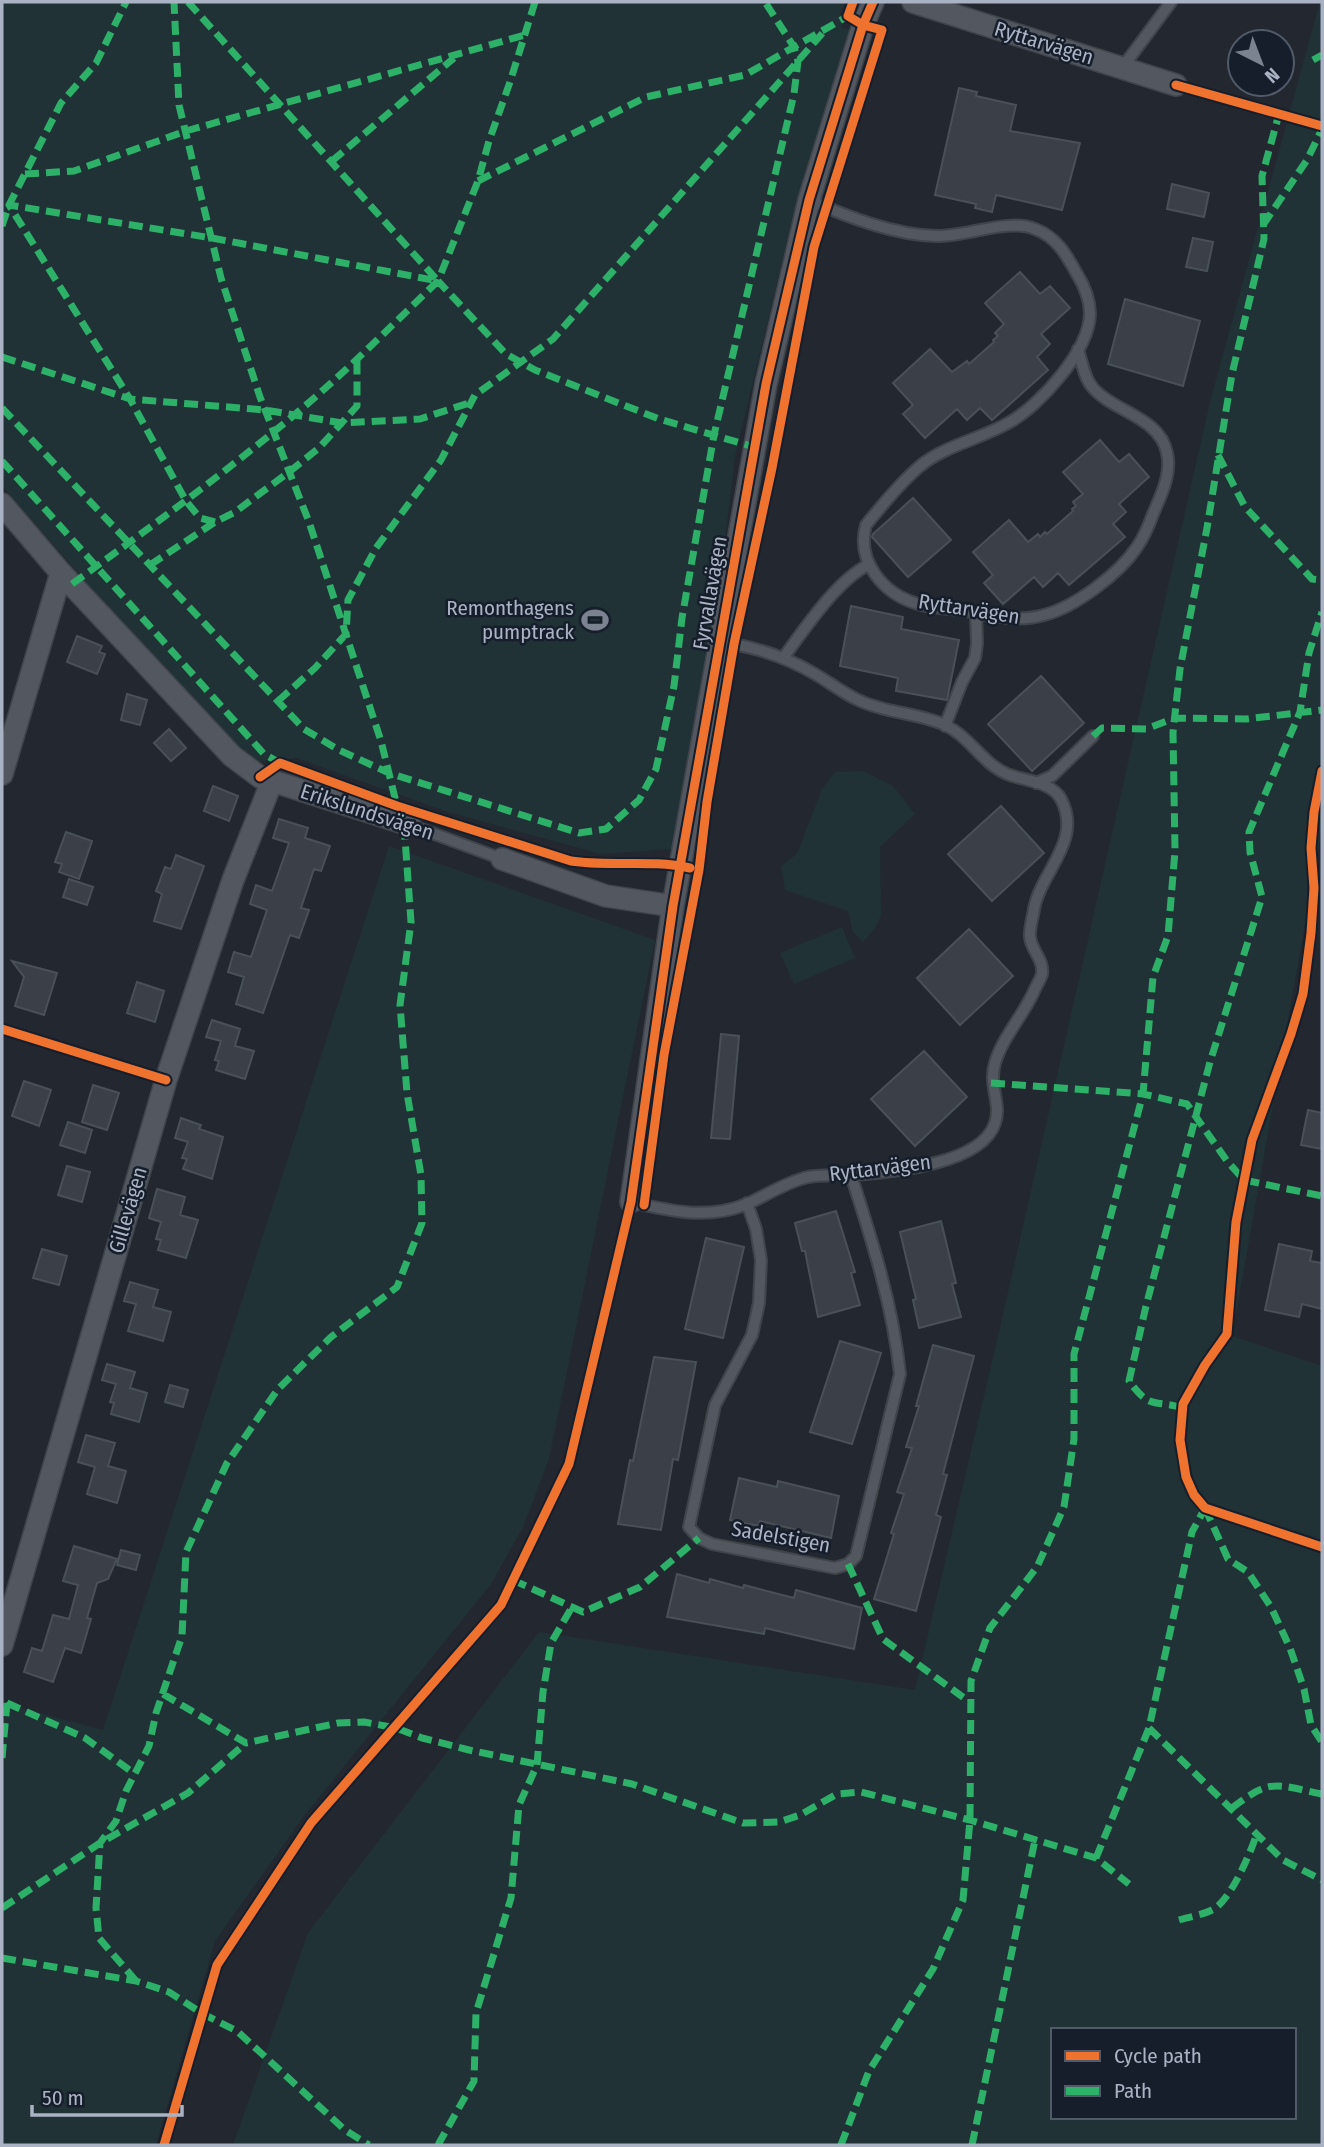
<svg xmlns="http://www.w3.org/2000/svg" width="1324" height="2147" viewBox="0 0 1324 2147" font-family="'Fira Sans Condensed',sans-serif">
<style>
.green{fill:#203236;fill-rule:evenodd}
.building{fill:#3b3f47;stroke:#4a5058;stroke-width:2}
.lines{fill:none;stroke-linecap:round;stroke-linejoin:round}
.lane-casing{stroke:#40444b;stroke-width:14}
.street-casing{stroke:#40444b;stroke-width:24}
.lane{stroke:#525760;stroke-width:10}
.street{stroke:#525760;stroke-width:21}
.quiet{stroke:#2db169;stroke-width:7;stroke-dasharray:14 7;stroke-linecap:butt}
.cycleway-casing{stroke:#161e2b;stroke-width:13}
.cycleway{stroke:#ef722f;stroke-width:9}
.labels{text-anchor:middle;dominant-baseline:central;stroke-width:5;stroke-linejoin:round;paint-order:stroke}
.street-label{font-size:21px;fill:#aab3c4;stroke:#161e2b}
.poi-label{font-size:21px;fill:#aab3c4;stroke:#161e2b;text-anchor:end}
</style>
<rect width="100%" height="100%" fill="#232830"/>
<path class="green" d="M2,2H845L840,13L842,28L851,30L793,216L735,456L713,640L673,849L601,854L448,812L296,758L244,762L2,486Z
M1320,2H1322V828L1232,1336L1322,1366V2145H233L308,1933L539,1632L915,1690L999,1332L1210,402ZM1053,2030H1294V2117H1053Z
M863,771L893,786L915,814L880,847L881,916L875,928L863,942L853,932L848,911L785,890L781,866L797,854L822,789L835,772Z
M389,846L655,940L549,1459L523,1527L491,1584L304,1816L215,1941L156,2145H2V1703L103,1730Z
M842,927L855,958L794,984L780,953Z"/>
<path class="building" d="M959,88L977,92L976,96L1016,105L1010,131L1080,143L1062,210L996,195L992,212L975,208L976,204L935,195Z
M1172,184L1209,193L1204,217L1167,209Z
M1193,238L1213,242L1207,271L1186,267Z
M1020,272L1040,294L1050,286L1070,308L1041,334L1050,344L1037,357L1048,370L992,420L980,408L967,420L957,409L925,438L903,414L913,405L893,383L930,349L952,372L967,361L969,364L994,342L993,340L998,336L995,333L1004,324L985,303Z
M1125,299L1200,321L1183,386L1108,364Z
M1100,440L1119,462L1129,454L1149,477L1119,504L1126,512L1113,524L1125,537L1069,585L1058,573L1043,587L1034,577L1003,604L984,583L993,575L973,552L1009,520L1028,542L1038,534L1040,537L1045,532L1047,534L1073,511L1072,509L1076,506L1073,502L1083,494L1063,472Z
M913,498L951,540L908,577L872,537L873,534Z
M851,606L903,617L901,629L959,640L947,700L896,691L898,678L840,666Z
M77,636L102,646L99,652L105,654L97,674L67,662Z
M1041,676L1084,723L1032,771L988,724Z
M127,694L147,700L140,725L121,720Z
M169,729L186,748L171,761L154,743Z
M213,786L238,796L229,821L204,811Z
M1001,806L1044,853L992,901L948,854Z
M279,819L308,828L305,838L330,846L321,871L314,869L301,908L309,910L299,938L290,935L263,1013L236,1004L244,977L228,972L234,952L251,957L267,910L250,904L256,885L272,891L289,843L273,838Z
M66,832L92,841L79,879L59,872L62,864L55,862Z
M176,855L204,866L181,929L154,921L162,894L156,891L165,867L171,869Z
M69,879L93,887L87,905L63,897Z
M969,929L1013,976L960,1025L917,978Z
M12,961L57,973L44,1015L15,1006L24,977Z
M137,982L164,991L155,1022L127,1013Z
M212,1020L240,1029L235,1046L254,1051L245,1079L216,1070L219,1061L215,1060L221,1041L206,1037Z
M721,1034L739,1036L730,1139L711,1138Z
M924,1051L967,1097L915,1146L871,1099Z
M24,1081L51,1090L39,1126L12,1116Z
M93,1085L119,1093L107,1130L82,1122Z
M1308,1110L1322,1113V1149L1301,1145Z
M181,1118L201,1125L199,1129L223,1137L212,1179L183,1169L187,1159L182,1158L188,1142L175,1138Z
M68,1122L92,1130L85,1153L60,1145Z
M67,1166L90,1172L82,1202L58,1195Z
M157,1189L185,1197L180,1215L198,1220L186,1258L158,1250L161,1240L156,1239L161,1222L149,1218Z
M836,1211L855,1272L851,1273L860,1305L818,1317L805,1251H802L795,1223Z
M941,1221L956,1283L952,1284L961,1317L919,1328L913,1300L916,1299L900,1232Z
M706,1238L744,1247L723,1338L685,1329Z
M1279,1244L1312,1251L1310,1261L1322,1263V1309L1302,1304L1299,1317L1265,1310Z
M42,1249L67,1256L59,1285L33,1278Z
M130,1282L158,1290L153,1307L171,1312L163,1341L128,1331L136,1304L124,1301Z
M840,1341L881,1353L852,1444L810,1432Z
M933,1345L974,1356L943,1474L947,1475L936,1515L941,1517L916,1611L874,1599L894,1534L891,1533L904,1494L897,1492L912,1448L906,1447L919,1406H916Z
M654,1357L696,1362L678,1460L673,1459L661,1530L618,1524L630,1460L633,1461Z
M107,1364L135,1372L130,1388L147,1393L139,1422L111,1414L114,1403L110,1402L116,1384L102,1380Z
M170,1385L188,1390L183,1407L165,1402Z
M86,1435L115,1443L108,1466L126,1471L117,1503L87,1494L95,1467L78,1462Z
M739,1478L777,1487L778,1481L839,1496L831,1538L760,1521L759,1526L730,1520Z
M74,1546L117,1559L108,1579L97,1583L87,1618L91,1619L81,1653L65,1648L53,1682L24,1672L32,1648L42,1651L53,1615L69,1619L78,1585L63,1581Z
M121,1550L140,1555L136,1570L117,1565Z
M677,1574L709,1583L710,1579L743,1588L744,1585L794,1598L796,1590L862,1608L854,1649L765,1628L764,1634L667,1617Z"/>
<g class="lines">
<defs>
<path id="lane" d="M1122,68L1171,2
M809,200C848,217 894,235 936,236C966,237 1008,218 1035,229C1057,237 1067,256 1077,274C1085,287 1090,300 1090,314C1089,351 1040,405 1010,422C981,439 946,445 920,466C900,483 882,505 866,525C856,561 883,594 918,604C934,609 950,608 966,611C992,615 1017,623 1044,615C1075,607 1119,574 1137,547C1144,537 1149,525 1153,514C1161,495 1172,474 1167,453C1160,417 1114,412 1093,388C1084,378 1082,362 1078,349
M783,658C804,630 836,581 868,565
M945,726L962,682L975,658L977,644L976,613
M1036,783L1052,776L1093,736
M410,825L502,859
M631,1202C670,1211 708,1220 747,1204C767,1195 786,1182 808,1177C824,1174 838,1176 853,1175C890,1172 982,1165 995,1123C1002,1103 988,1087 995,1063C1003,1036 1024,1015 1035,989C1037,985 1041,978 1042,974C1044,959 1031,950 1030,937C1029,929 1033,917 1034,909C1041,871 1083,841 1061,799C1051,781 1024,781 1007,774C982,763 969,736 945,725C918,713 885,713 858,700C843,693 829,682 815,674C786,657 752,646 719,642
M747,1203L756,1229L761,1260L759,1303L752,1335L715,1405L689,1527L699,1538L712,1544L835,1568L848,1564L856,1556L900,1374C893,1306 872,1240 851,1175"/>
<path id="street" d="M913,2L1176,85
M2,504L61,573L232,756L260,777L410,825
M2,774L61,573
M502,859L606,896L673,906
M631,1202L673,906L766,384L809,200L863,25L873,2
M2,1645L166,1080L233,880L272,781"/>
</defs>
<use href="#lane" class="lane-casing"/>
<use href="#street" class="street-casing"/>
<use href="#lane" class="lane"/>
<use href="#street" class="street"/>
<path class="quiet" d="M188,2L438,281
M535,2L510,82L489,141L478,181L438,281L506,354L535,370L659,419L754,447
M1313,60L1322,55
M332,161L454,58
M25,174L74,171L186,131L525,35
M478,181L646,97L745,75L848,16
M1263,225L1307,160L1322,129
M2,226L9,205L61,103L96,63L126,2
M2,357L130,399L265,410L342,423L420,419L472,402
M2,408L304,729L339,750L389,773L579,833L606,829L639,800L656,769L674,686L682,618L714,435L794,94L798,61L794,47L765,2
M1218,455L1245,507L1312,579L1322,580
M2,461L264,754L280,763
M215,522L200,518L186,501L130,399L9,205L212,238L438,281
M150,565L215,522L235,512L289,472L319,448L357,406V360
M72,584C147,530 222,475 293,416C344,374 390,327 438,281
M278,701L315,668L346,634L348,600L376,548L441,460L475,395L553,339L827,28
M1093,736L1102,728L1146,729L1175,718L1246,719L1322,710
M991,1083L1143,1094L1187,1104L1227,1161L1244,1180L1322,1196
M1183,1408C1154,1399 1151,1411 1129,1381L1146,1306L1210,1062L1262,897L1250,852L1249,832L1300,712L1309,653L1322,612
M1205,1508L1228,1559L1248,1572L1271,1607L1290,1648L1304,1689L1311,1725L1322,1742
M848,1564L883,1639L971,1703
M513,1580L583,1612L640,1587L699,1538
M163,1694L246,1743L338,1723L364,1722L396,1728L422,1738L469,1750L632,1784L743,1823L779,1822L800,1815L837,1794L861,1792L970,1820L1096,1858L1129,1884
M7,1703L85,1738L135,1774
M1149,1728L1283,1860L1322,1880
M2,1758L7,1703L2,1697
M1232,1808C1272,1777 1275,1785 1322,1794
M1096,1858L1149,1728L1192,1532L1205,1508
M2,1908L100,1843L188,1793L246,1743
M1179,1920C1189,1917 1202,1915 1212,1910C1230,1902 1251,1852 1257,1833
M2,1958L136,1981L169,1992L203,2014L237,2031L345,2130L369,2145
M136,1981L99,1938L96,1908L100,1843L116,1821L126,1791L149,1746L156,1713L182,1636L186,1552L227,1463L278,1389L331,1337L397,1287L422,1223L421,1175L407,1093L400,1005L411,922L404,824L397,806L381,741L309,522L260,397L221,278L179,105L174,2
M438,2145L474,2081L476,2013L511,1898L519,1805L537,1765L543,1692L551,1643L572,1607
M841,2145L869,2071L933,1969L963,1900L970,1820L971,1681L990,1628L1037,1567L1064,1507L1074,1439V1354L1143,1094L1153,977L1168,936L1175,851L1173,732L1180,669L1207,528L1232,374L1264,239L1262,176L1279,114
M972,2145L1035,1840"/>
<defs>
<path id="cycleway" d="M1176,85L1322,126
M1322,771L1314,812L1311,848L1314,888L1311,933L1303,994L1291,1034L1252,1140L1236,1222L1227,1334L1205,1365L1183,1404L1180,1440L1186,1477L1194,1495L1205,1508L1322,1547
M260,777L280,763L397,806L571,861C610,867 651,859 690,868
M2,1029L166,1080
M644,1205L664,1055L699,870L707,802L734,644L772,468L814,247L882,30L863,25L848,16L853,2
M164,2145L217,1965L311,1823L501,1605L569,1464L631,1202L673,906L766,384L809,200L863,25L873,2"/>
</defs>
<use href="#cycleway" class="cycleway-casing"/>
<use href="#cycleway" class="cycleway"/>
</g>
<defs>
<symbol id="stadium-bare" viewBox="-9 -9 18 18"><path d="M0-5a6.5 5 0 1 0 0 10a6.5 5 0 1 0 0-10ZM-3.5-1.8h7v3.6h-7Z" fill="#7b8290" stroke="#161e2b" stroke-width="2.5" paint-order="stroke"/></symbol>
</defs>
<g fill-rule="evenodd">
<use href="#stadium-bare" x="576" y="601" width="38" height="38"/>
</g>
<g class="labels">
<g class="street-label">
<text transform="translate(1044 43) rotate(17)">Ryttarvägen</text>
<text transform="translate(710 593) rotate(-80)">Fyrvallavägen</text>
<text transform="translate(969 609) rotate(9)">Ryttarvägen</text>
<text transform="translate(367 812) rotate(18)">Erikslundsvägen</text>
<text transform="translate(880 1168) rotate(-7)">Ryttarvägen</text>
<text transform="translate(128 1210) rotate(-74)">Gillevägen</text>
<text transform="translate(781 1537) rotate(10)">Sadelstigen</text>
</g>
<g class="poi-label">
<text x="574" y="608">Remonthagens<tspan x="574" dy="24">pumptrack</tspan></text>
</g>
</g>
<rect width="1324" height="2147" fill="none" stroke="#aab3c4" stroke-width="7"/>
<rect x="1051" y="2028" width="245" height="91" fill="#161e2b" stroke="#515a68" stroke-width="2"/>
<rect x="1065" y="2051" width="35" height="10" fill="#ef722f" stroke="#515a68" stroke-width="2"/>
<text x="1114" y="2063" font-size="21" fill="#aab3c4">Cycle path</text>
<rect x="1065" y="2086" width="35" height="10" fill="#2db169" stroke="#515a68" stroke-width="2"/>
<text x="1114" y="2098" font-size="21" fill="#aab3c4">Path</text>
<g transform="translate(1261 63) rotate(138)"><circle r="33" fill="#161e2b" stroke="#515a68" stroke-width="2"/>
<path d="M0-5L12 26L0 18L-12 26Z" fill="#7b8290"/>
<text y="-10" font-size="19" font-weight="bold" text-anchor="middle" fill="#aab3c4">N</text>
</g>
<path d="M32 2105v10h150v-10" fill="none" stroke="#aab3c4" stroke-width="3.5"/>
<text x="42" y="2105" font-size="21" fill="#aab3c4" stroke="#161e2b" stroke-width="5" paint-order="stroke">50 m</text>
</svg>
